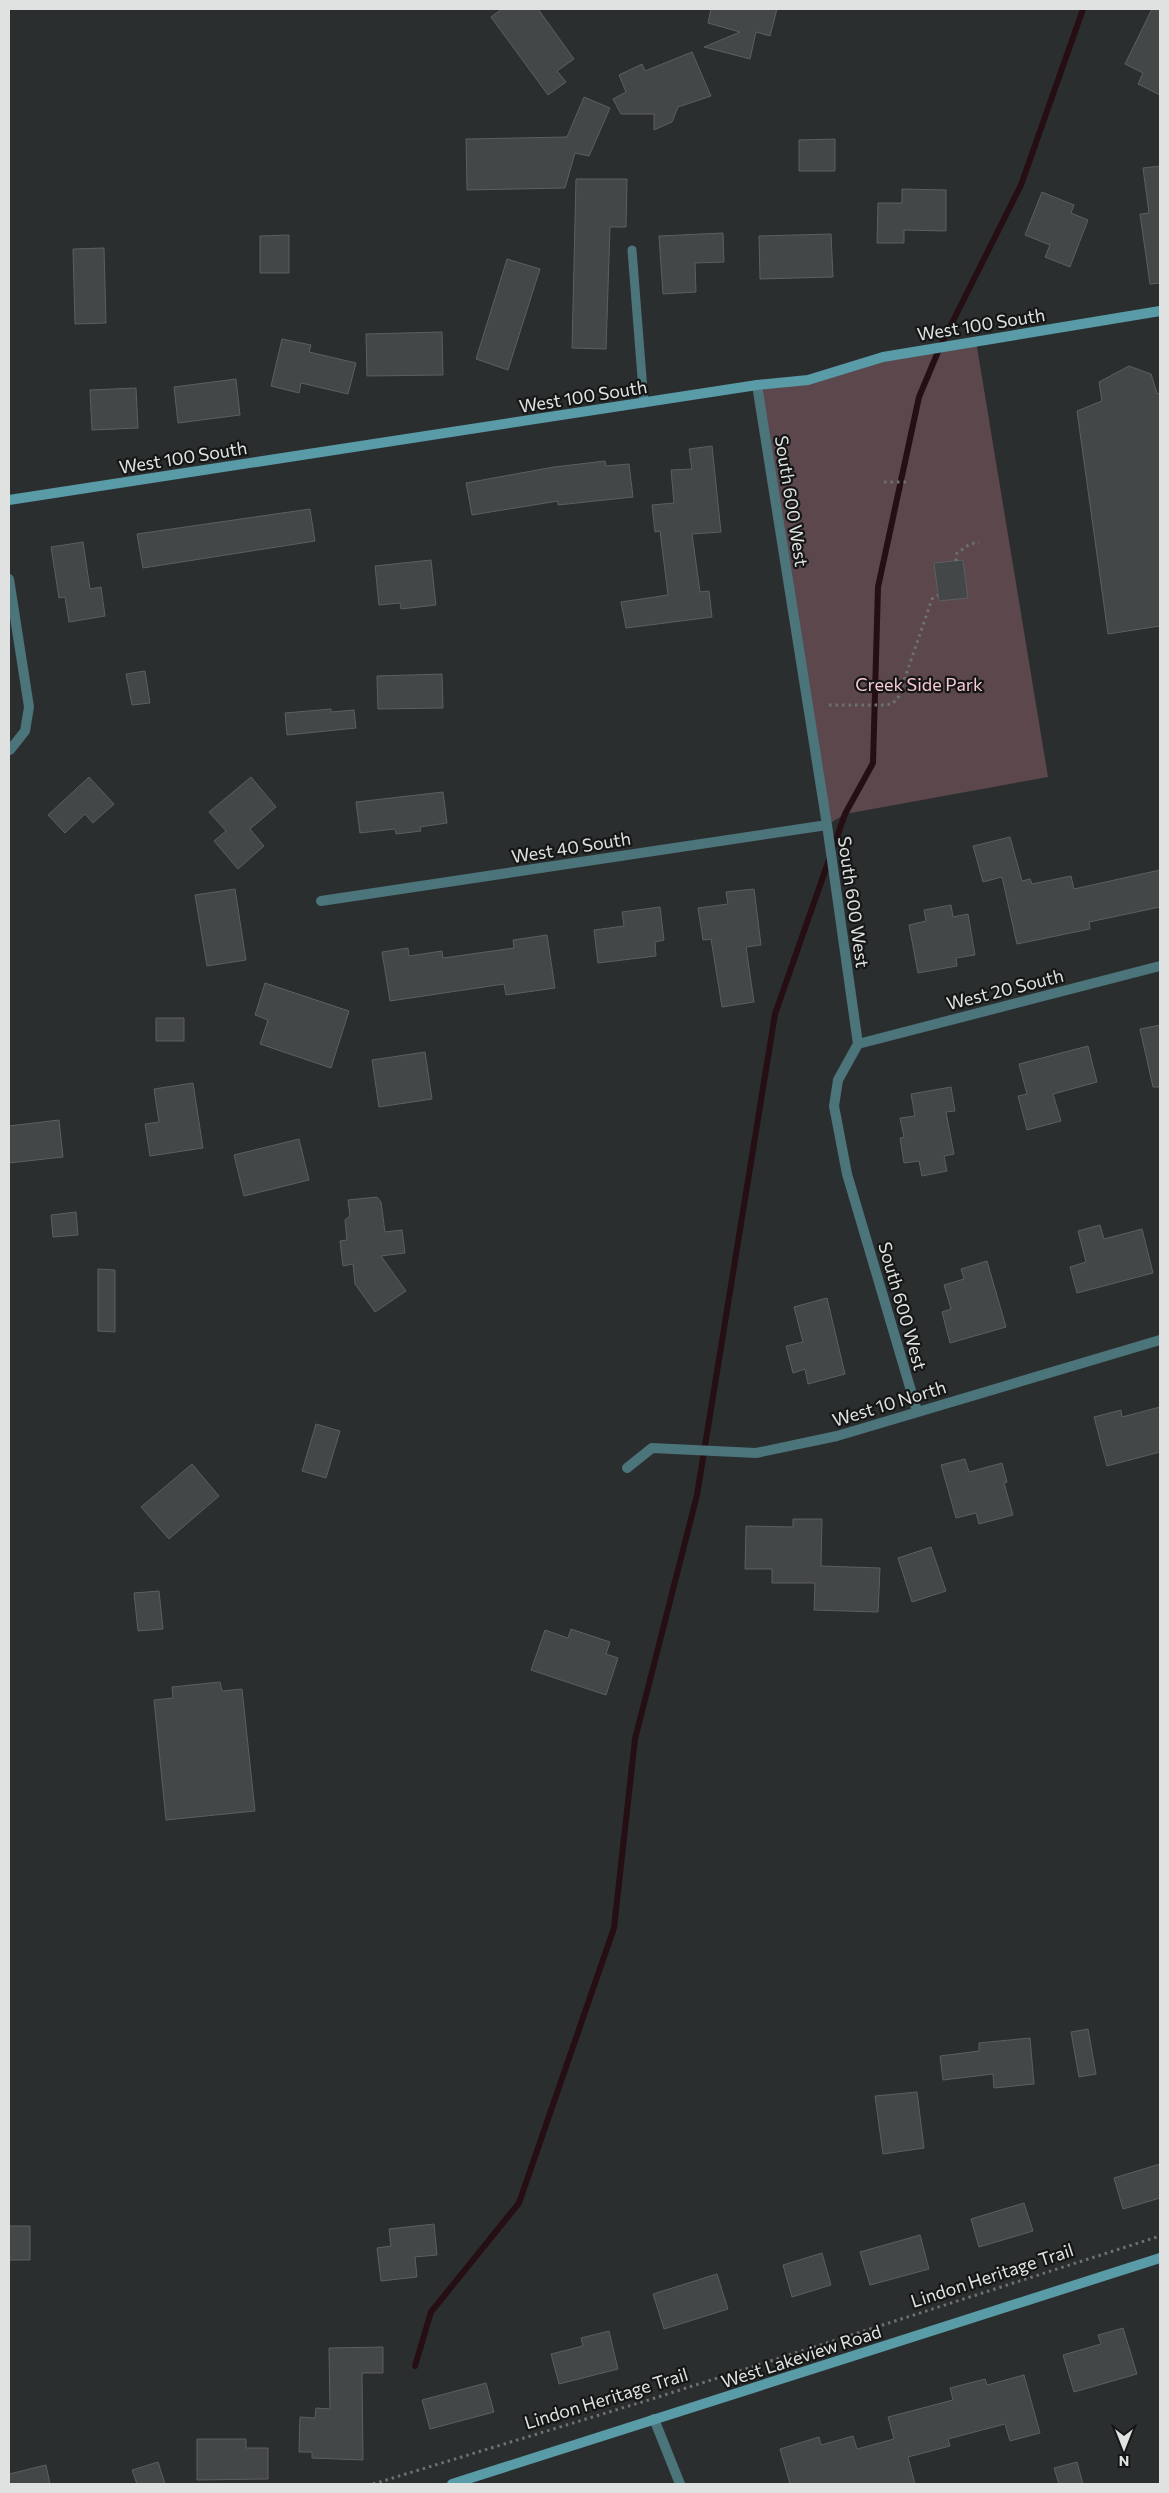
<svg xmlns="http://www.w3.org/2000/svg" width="1169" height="2493" viewBox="0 0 1169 2493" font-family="Commissioner,sans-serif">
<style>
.green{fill:#5b474c}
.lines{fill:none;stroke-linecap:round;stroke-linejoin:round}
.stream{stroke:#260e15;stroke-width:6}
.building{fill:#444748;stroke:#5c5f60}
.path{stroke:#6e7172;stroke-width:3;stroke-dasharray:2.5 4;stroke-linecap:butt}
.lane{stroke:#4c747b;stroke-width:9}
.street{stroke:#4c747b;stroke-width:10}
.secondary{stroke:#599ba7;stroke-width:10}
.labels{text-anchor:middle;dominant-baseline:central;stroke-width:4.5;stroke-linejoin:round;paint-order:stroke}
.street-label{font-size:18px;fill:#e0e2e2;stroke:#151616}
.park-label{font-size:18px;fill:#fac9d6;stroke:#151616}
</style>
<rect width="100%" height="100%" fill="#2b2e2f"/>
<path class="green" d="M976,341L1048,777L845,814L827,825L757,385L808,380L883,357Z"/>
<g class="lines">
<path class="stream" d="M415,2366L431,2312L519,2203L614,1928L635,1739L697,1495L775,1014L845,814L873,763L878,587L919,397L940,347L1021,185L1083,9"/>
</g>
<path class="building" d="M502,9H538L574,59L557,71L566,82L548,95L491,17Z
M711,9H777L770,36L756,32L750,59L704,47L740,32L708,23Z
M1152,9H1160V95L1138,84L1143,73L1125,64Z
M692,52L711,96L678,107L672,122L654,130V114H621L613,99L626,92L619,75L642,64L645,71Z
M584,97L610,108L589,156L575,153L565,188L467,190L466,139L567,137Z
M835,139V171H799V140Z
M1160,166V283L1150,284L1140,214L1149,213L1143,168Z
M576,179H627L626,227H610L606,349L572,348Z
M902,189L946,190V231L904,230V243H877L878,203H902Z
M1042,192L1074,205L1071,213L1088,220L1070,267L1045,257L1050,245L1025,235Z
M723,233L724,262L695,263L696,292L663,294L659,236Z
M831,234L833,277L760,279L759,236Z
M289,235V273H260V236Z
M104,248L106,323L75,324L73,249Z
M507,259L540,269L508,370L476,359Z
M442,332L443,375L367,376L366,334Z
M282,339L311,345L309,352L356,363L348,394L301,383L299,393L271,386Z
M1129,366L1151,374L1157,393L1160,394V626L1108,634L1077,411L1102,401L1099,382Z
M236,379L240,415L178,423L174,387Z
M136,388L138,428L92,430L90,390Z
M712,446L721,532L692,534L700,592L709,591L712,617L626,628L621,602L668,595L660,531L655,532L652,505L674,503L671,470L692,469L689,449Z
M605,461L606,466L629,464L633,497L558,505V501L472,515L466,483L554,467Z
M310,509L315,541L143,568L137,534Z
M83,542L90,589L101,587L105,616L69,622L65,597L59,598L51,547Z
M431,560L436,605L401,609L400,603L379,605L375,566Z
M963,560L968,598L939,601L934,563Z
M145,671L150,703L132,705L126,674Z
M442,674L443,708L378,709L377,676Z
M331,709V712L354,710L356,728L287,735L285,713Z
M89,777L114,804L93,823L85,814L65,833L48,815Z
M251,777L276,807L250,829L264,846L238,869L214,841L226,831L209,812Z
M443,792L447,823L420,827L421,831L396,834L395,829L360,833L356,802Z
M1010,837L1022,881L1030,879L1032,884L1071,876L1074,889L1160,870V907L1089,922L1090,929L1017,944L1002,877L983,882L973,846Z
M235,889L246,960L207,966L195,895Z
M754,889L761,945L746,947L754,1002L722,1007L711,939L703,940L698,908L728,904L726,892Z
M951,905L953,917L968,914L975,955L956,958L957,966L918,973L909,925L926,921L924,910Z
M660,907L664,940L655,942L656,956L598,963L594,930L624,926L622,912Z
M547,935L555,988L506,995L504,984L390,1001L382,952L408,948L409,956L442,951L443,958L514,948L513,940Z
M265,983L349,1011L331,1068L260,1044L268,1020L255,1015Z
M156,1018H184V1041H156Z
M1160,1025V1087H1153L1140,1029Z
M1088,1046L1097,1082L1053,1094L1061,1121L1027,1130L1018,1096L1027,1094L1019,1064Z
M425,1052L432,1099L379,1107L372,1060Z
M193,1083L203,1148L150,1156L145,1124L159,1122L154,1089Z
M951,1087L955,1111L946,1112L954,1154L944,1156L947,1171L922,1176L919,1161L904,1163L900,1138L904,1137L900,1118L915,1116L911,1094Z
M59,1120L63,1157L9,1163V1126Z
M299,1139L309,1180L244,1196L234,1155Z
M377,1197L381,1202L385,1232L402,1230L405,1253L381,1256L406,1291L375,1312L355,1284L353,1264L343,1266L340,1241L347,1240L345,1220L350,1216L348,1200Z
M76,1212L78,1235L53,1237L51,1215Z
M1100,1225L1104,1239L1142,1229L1153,1273L1077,1293L1070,1267L1086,1262L1078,1231Z
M987,1261L1006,1327L950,1343L942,1312L951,1309L944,1285L964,1279L961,1269Z
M98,1269L115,1270V1332L98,1331Z
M827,1298L845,1374L808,1384L805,1369L793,1373L786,1346L803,1342L794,1307Z
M1160,1407V1452L1107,1466L1094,1417L1121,1410L1122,1417Z
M316,1424L340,1431L326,1478L302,1471Z
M965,1459L969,1472L1002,1463L1007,1482L1004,1483L1013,1515L979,1524L976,1513L956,1518L941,1465Z
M192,1464L219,1496L169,1539L141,1507Z
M793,1519H822L821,1566L880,1568L878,1612L814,1610L815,1583H772V1569H745L746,1526L793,1527Z
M931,1547L946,1591L912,1602L898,1558Z
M159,1591L163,1629L138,1631L134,1593Z
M571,1629L610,1642L606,1654L618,1658L606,1695L531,1670L545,1630L568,1638Z
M220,1682L222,1691L242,1689L255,1811L166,1820L154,1700L173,1698L172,1687Z
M1088,2029L1096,2074L1079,2077L1071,2032Z
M1030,2038L1034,2084L994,2088L993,2074L943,2080L940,2056L979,2051V2043Z
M917,2092L924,2148L883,2154L875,2096Z
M1160,2164V2198L1123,2209L1114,2178Z
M1024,2203L1033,2231L979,2247L971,2219Z
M434,2224L437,2255L415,2257L417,2277L381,2281L377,2248L391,2246L389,2229Z
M9,2226H30V2260H9Z
M920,2235L929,2269L870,2285L860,2252Z
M822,2253L831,2285L792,2297L783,2265Z
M717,2274L728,2309L664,2329L653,2294Z
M1123,2328L1137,2374L1074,2392L1063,2355L1101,2344L1098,2335Z
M609,2331L618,2369L559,2384L551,2354L583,2346L581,2338Z
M383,2347V2373H362L363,2460L312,2458V2452H299L300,2417L315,2418L316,2408L330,2409L329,2348Z
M1024,2375L1040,2433L1010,2441L1005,2424L948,2439L950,2446L908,2457L915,2484H790L780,2449L819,2437L821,2445L853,2436L857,2449L894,2439L888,2417L953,2400L950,2388L985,2379L987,2385Z
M486,2383L494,2412L430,2429L422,2400Z
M197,2439H246V2448H268V2479L197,2480Z
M158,2462L165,2484H137L132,2470Z
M1077,2462L1083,2484H1059L1054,2468Z
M46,2465L50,2484H9V2474Z"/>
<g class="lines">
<path class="path" d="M884,482H909
M956,561L957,553L970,544L979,542
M829,705H883L892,704L898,698L932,599L938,595
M373,2484L655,2398L1160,2236"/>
<path class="lane" d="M632,250L644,403"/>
<path class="street" d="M757,385L827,825L858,1044L838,1080L834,1106L847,1174L917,1411
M9,579L29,707L25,731L10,750
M321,901L827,825
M858,1044L1160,966
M627,1468L652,1448L756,1453L837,1436L1160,1340
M654,2419L680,2484"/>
<path class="secondary" d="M9,500L757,385L808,380L883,357L1160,311
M452,2484L1160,2258"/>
</g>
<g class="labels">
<g class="street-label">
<text transform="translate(981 324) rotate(-9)">West 100 South</text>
<text transform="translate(583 396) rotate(-9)">West 100 South</text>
<text transform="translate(183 457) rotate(-9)">West 100 South</text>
<text transform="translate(792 501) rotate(81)">South 600 West</text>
<text transform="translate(571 847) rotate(-9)">West 40 South</text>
<text transform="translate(854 902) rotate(82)">South 600 West</text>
<text transform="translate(1005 989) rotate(-14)">West 20 South</text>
<text transform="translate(903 1306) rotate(74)">South 600 West</text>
<text transform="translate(889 1403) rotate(-17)">West 10 North</text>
<text transform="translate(992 2275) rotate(-18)">Lindon Heritage Trail</text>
<text transform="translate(801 2356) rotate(-18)">West Lakeview Road</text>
<text transform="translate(606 2398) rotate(-17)">Lindon Heritage Trail</text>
</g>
<g class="park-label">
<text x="919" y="684">Creek Side Park</text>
</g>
</g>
<rect width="1169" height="2493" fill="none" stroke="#e0e2e2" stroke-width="20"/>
<g transform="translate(1124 2448) rotate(180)" stroke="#151616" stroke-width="4" paint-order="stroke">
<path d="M0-4L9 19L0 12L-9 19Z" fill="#e0e2e2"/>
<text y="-8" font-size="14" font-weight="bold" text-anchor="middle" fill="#e0e2e2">N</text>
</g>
</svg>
